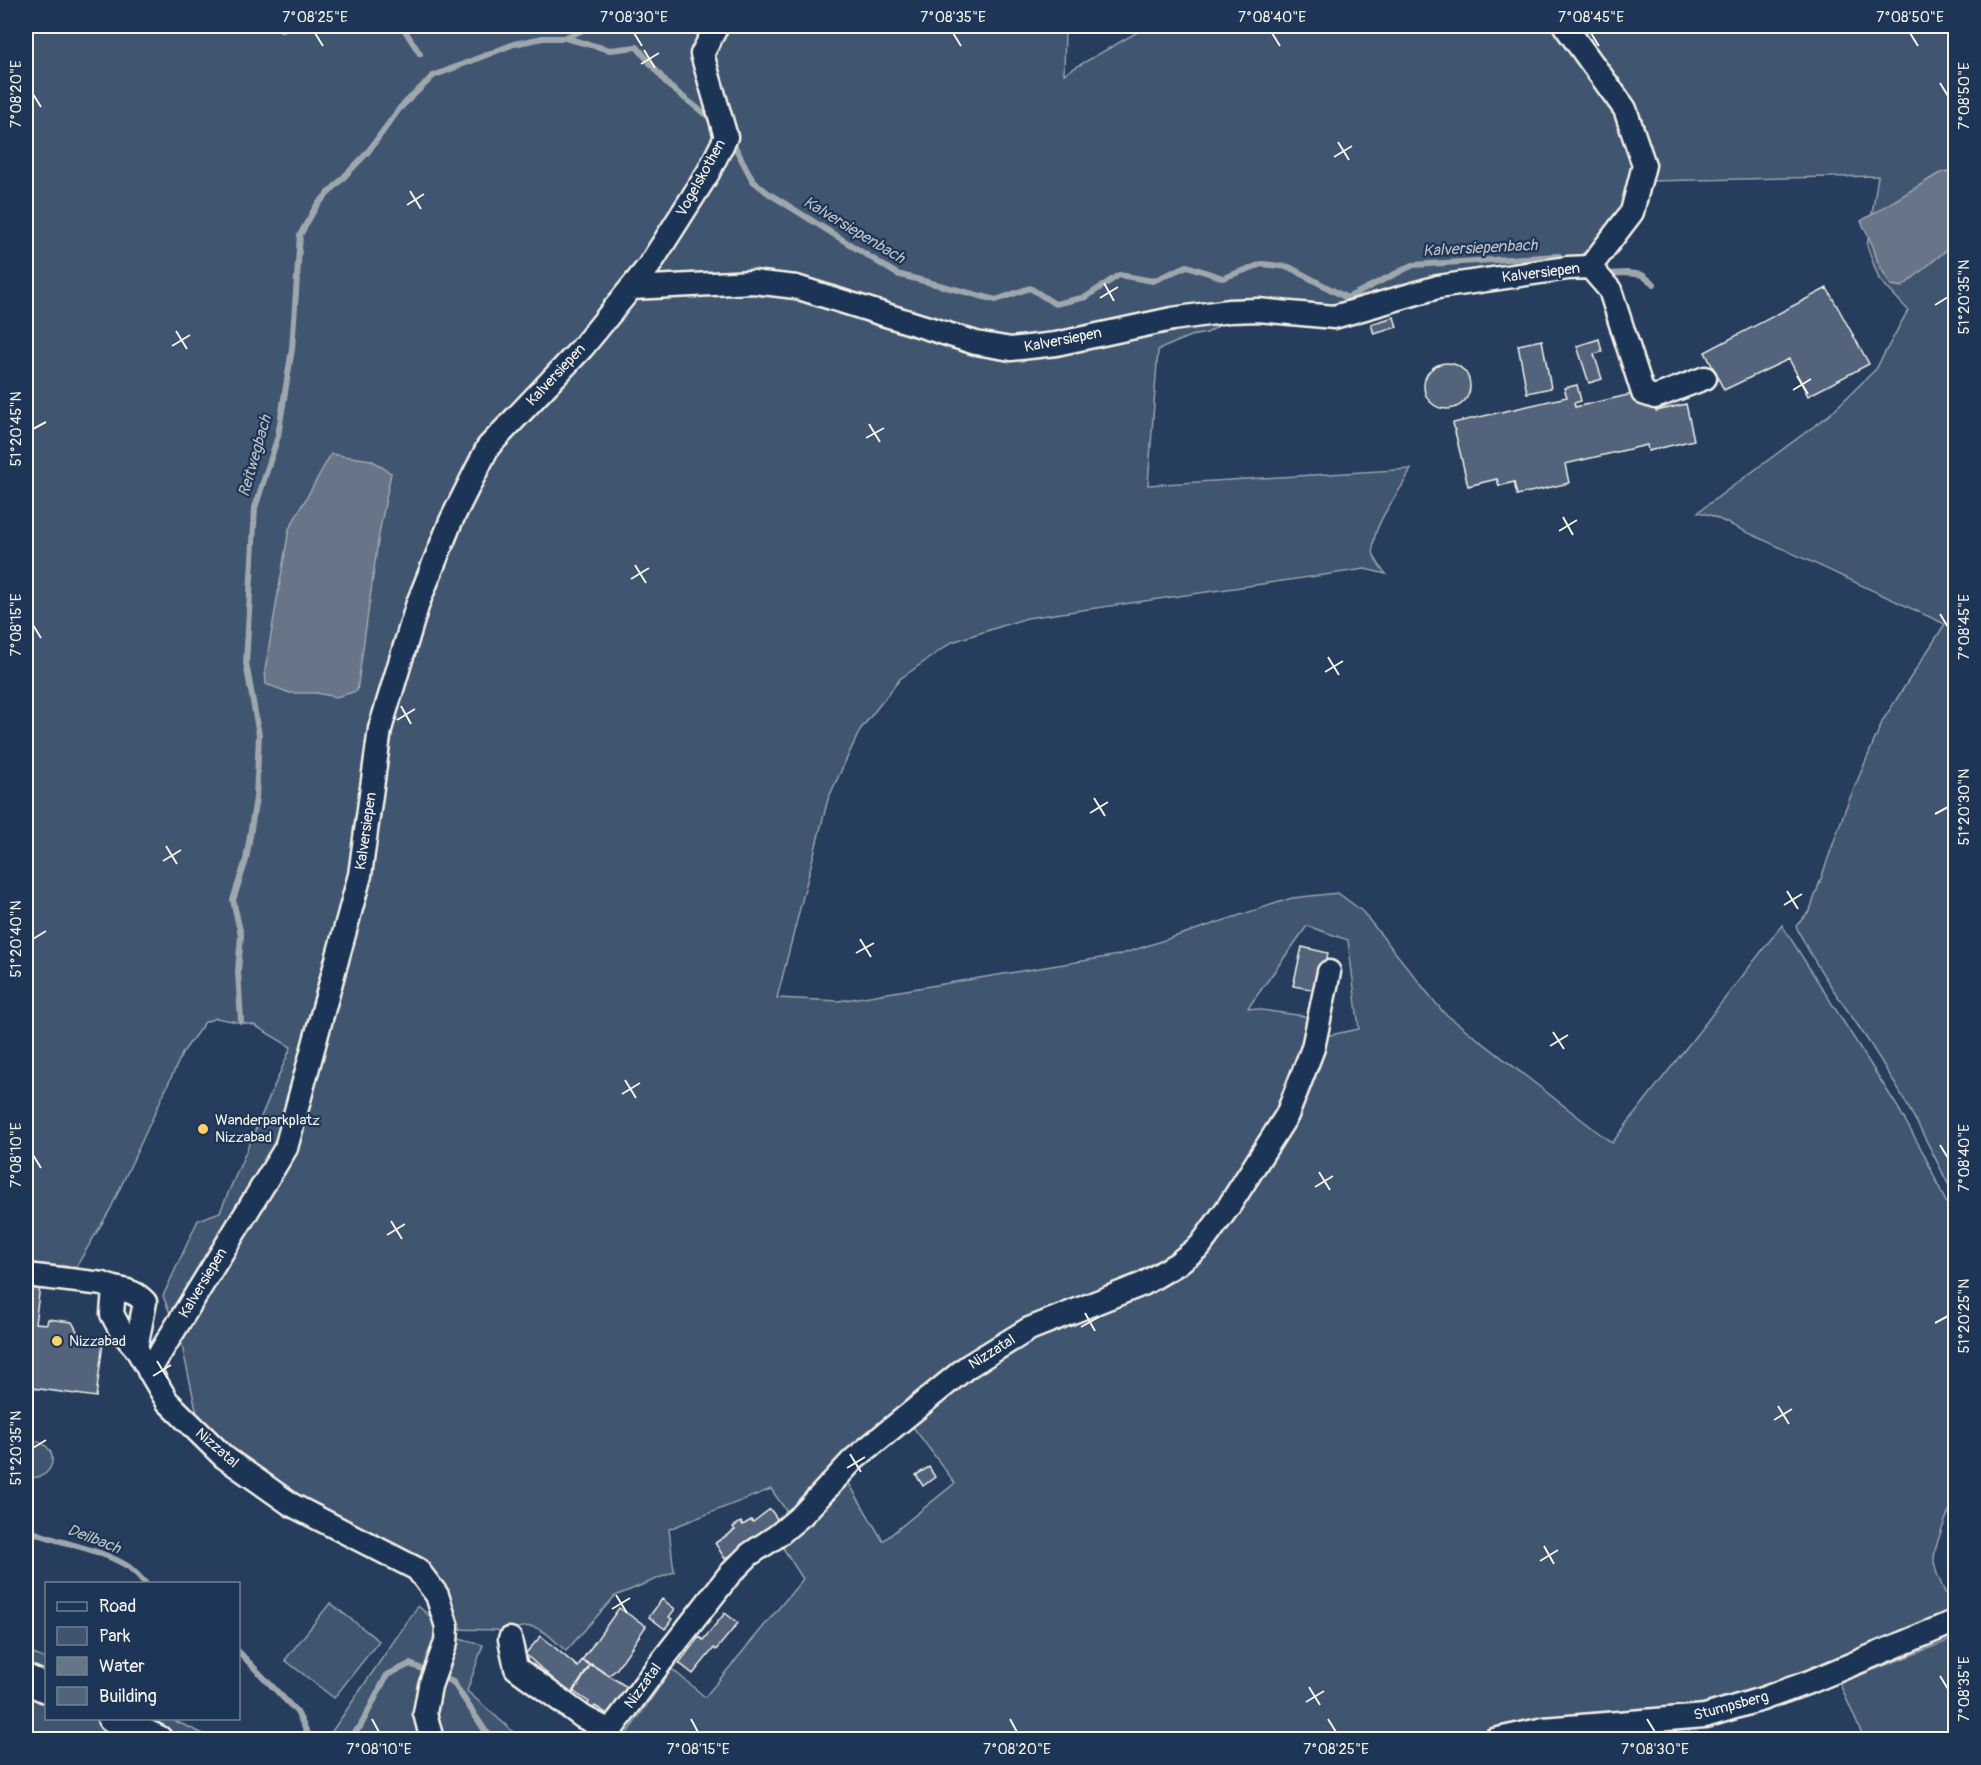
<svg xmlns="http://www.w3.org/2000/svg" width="1981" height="1765" viewBox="0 0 1981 1765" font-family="Pangolin,sans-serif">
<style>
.green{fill:#40546f;stroke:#9aa2ac;stroke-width:1.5}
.water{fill:#677588;stroke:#9fa7ae;stroke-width:1.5}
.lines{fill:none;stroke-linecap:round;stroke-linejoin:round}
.stream{stroke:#9fa7ae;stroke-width:6}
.building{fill:#52647b;stroke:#f4f1e8;stroke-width:1.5}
.minor-casing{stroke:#f4f1e8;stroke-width:27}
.major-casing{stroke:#f4f1e8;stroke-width:33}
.minor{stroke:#1d3557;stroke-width:22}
.major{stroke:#1d3557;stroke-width:28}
.ticks{fill:none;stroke:#f4f1e8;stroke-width:2}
.poi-dot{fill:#ffd166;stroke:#1d3557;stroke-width:2}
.labels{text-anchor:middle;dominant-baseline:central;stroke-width:4.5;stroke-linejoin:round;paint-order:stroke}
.street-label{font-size:15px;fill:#f4f1e8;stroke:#1d3557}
.poi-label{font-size:15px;fill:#f4f1e8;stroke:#1d3557;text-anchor:start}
.water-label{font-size:16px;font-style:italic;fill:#bcbfc2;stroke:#1d3557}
.neatline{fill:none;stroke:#f4f1e8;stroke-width:2}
.ticks-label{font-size:15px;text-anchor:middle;fill:#f4f1e8}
</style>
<rect width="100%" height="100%" fill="#263d5d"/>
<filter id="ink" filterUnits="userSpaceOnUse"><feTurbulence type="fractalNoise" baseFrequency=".0167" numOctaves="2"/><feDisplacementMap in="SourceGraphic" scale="12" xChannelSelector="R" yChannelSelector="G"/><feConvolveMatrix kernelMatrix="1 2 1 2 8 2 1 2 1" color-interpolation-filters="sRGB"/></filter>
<g filter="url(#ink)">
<path class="green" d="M26,26H1065L1064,74L1148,26H1558L1619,114L1632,144L1635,171L1623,211L1599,241L1578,257L1553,268L1436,285L1334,314L1258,307H1228L1109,326L1057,339L1009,344L1010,355L1162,327L1233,317L1207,333L1190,336L1158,350L1148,485L1411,469C1400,495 1373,520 1373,550C1373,559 1381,567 1386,574L1365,569L1027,618L952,642L900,679L860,730L828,799L777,998L839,1001L1119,955L1292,898L1338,893L1362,911L1443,1012L1612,1143L1782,925L1897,1106L1924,1154L1955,1222V1500C1948,1511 1933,1549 1934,1562C1936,1574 1947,1600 1955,1608V1627L1892,1655L1821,1680L1761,1700L1705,1714L1543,1727L1481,1739H623L672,1669L705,1697L803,1579L778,1540L844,1475L883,1541L955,1483L907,1419L969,1369L1029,1331L1143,1287L1178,1268L1203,1249L1219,1233L1283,1128L1298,1099L1321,1037L1359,1029L1348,940L1307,926L1248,1008L1318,1018L1311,1049L1284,1116L1265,1148L1201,1241L1176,1261L1143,1282L1027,1327L965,1366L849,1459L792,1519L771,1489L669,1529L674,1572L615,1596L566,1651C543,1631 537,1618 505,1633L497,1630L453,1629L441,1593L421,1568L289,1496L226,1449L199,1423L181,1341L163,1296L198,1220L220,1212L291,1047L254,1025L216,1018L205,1022L183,1052L110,1210L76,1267L26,1263Z
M1572,26H1955V1198C1932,1151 1909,1105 1881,1061C1853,1015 1819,975 1796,926L1810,910L1845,810L1883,720L1945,624L1710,515L1698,512L1829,415L1876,369L1908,310L1879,279L1867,246L1878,176L1650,181Z
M35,1441C64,1447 53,1485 26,1476V1444Z
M330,1603L379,1641L334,1698L285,1660Z
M418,1606L455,1638L483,1645L467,1691L518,1736L531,1739L326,1740Z
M1955,1638V1739H1864L1839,1682L1858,1676Z
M26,1651L46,1659V1718L171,1719L214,1739H26Z
M1688,1727L1692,1739L1524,1740Z"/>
<path class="water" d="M1947,171L1955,181V243L1902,287L1891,285L1878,263L1873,246L1861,221L1938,174Z
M331,454L371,460L391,473L379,534L357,691L336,697L316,693H290L266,684L265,670L289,529Z"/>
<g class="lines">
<path class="stream" d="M402,26L420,54
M282,30L286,26
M565,38L610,50L637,47L669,86L714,121
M735,147L753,181L768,193L897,274L996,300L1030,288L1055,304L1086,297L1119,275L1153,281L1187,266L1223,278L1262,264L1289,267L1347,298L1413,265L1559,256
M1605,274L1628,273L1642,275L1654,284
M241,1021L238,971L241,935L233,900L246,860L256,798L259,735L246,663L255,508L278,436L292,349L300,235L317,205L367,153L400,108L433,76L514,44L543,38H564L592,26
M26,1529C59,1544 97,1547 129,1567C135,1572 141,1578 146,1584
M238,1651L297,1712L308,1734L317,1740
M346,1740L360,1727L387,1675L410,1664L453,1682L486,1732L497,1740"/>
</g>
<path class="building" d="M1827,288L1869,364L1808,396L1789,359L1724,390L1705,352Z
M1394,317L1397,327L1374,334L1371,324Z
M1599,339L1602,352L1594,354L1602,379L1589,383L1577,346Z
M1542,340L1551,388L1527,393L1518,345Z
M1424 386a23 23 0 1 1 46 0a23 23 0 1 1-46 0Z
M1577,385L1581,401L1574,403L1575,407L1637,393L1653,399L1656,411L1686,404L1694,440L1648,451L1647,445L1565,464L1569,483L1517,495L1514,482L1499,486L1497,479L1468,486L1453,423L1567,397L1564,388Z
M1302,947L1328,953L1321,991L1293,986Z
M26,1285L40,1287L35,1323L47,1324L48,1319L72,1322L77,1331L76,1340L103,1343L96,1397L26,1387Z
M929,1467L935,1477L923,1486L916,1475Z
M770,1509L780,1523L725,1559L715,1543L735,1530L733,1527L741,1522L743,1525L751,1520L753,1522Z
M662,1599L675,1609L669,1617L672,1619L665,1629L649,1617Z
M619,1608L646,1626L616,1670L609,1675L582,1660Z
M725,1613L738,1623L716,1650L714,1648L693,1674L679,1663L699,1637L703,1640Z
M541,1636L578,1667L582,1660L590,1665L571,1695L525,1654Z
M591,1664L630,1689L612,1717L595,1706L592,1711L586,1707L589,1702L574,1692Z"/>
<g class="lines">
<defs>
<path id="minor" d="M1565,26L1625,109L1644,165L1632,212L1590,267
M631,288L753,282L796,287L976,343L1011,349L1056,344L1172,319L1229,311L1258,310L1334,317L1438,287L1568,268L1590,267L1610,290L1643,393L1655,397L1705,378
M26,1275L103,1284C120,1292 131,1287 145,1302L136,1348
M114,1289L112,1314L121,1331L136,1348L167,1401L224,1457L292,1505L417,1569L437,1595L447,1627L446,1642L430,1686L425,1713L432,1740
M149,1371L286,1148L360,875L380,729L418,603L451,521L488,447L582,348L649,266L708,173L726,137L702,54L717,26
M510,1639L516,1668L583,1717L610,1731L661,1662L729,1575L750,1554L777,1536L802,1515L853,1460L967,1367L1029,1329L1143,1284L1177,1264L1200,1246L1229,1206L1287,1115L1313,1048L1329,972
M1494,1740L1544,1729L1705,1716L1762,1699L1812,1681L1956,1621"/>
<path id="major" d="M26,1679L46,1688
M112,1718L158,1740"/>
</defs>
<use href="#minor" class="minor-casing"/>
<use href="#major" class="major-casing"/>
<use href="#minor" class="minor"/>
<use href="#major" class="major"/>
</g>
</g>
<path class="ticks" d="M315,33L323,46M634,33L642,46M953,33L961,46M1272,33L1280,46M1591,33L1599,46M1910,33L1918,46M644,50L655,68M641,64L659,53M1940,83L1948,96M33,94L41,107M1338,142L1349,160M1334,157L1352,146M410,191L421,209M407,205L424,194M1104,283L1114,301M1100,298L1118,287M1935,305L1948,297M176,331L187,349M172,346L190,335M1797,376L1808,394M1793,390L1811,379M869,424L880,442M33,429L46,422M866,438L884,428M1563,517L1573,535M1559,531L1577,520M635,565L646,583M631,579L649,568M1940,614L1948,627M33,625L41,638M1328,657L1339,675M1325,672L1343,661M401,706L411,724M397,720L415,709M1094,798L1105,816M1090,813L1108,802M1935,814L1948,807M166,846L177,864M163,861L181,850M1787,891L1798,909M1784,905L1802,894M33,939L46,931M860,939L871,957M856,953L874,943M1553,1032L1564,1049M1550,1046L1568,1035M625,1080L636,1098M622,1094L640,1083M1940,1145L1948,1158M33,1155L41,1168M1319,1172L1330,1190M1315,1187L1333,1176M391,1221L402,1239M387,1235L405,1224M1085,1313L1095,1331M1935,1323L1948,1316M1081,1327L1099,1317M157,1361L168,1379M153,1376L171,1365M1778,1406L1789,1424M1774,1420L1792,1409M33,1448L46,1440M850,1454L861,1472M847,1468L865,1457M1544,1546L1554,1564M1540,1561L1558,1550M616,1595L627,1613M612,1609L630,1598M1940,1676L1948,1689M1309,1687L1320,1705M1306,1702L1324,1691M372,1719L379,1732M691,1719L698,1732M1010,1719L1017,1732M1328,1719L1336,1732M1647,1719L1655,1732"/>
<g class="poi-dot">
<circle cx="203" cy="1129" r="6"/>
<circle cx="57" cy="1341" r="6"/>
</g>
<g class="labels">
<g class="street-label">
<text transform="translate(701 178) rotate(-61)">Vogelskothen</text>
<text transform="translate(1541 273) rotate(-7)">Kalversiepen</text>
<text transform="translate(1063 340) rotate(-11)">Kalversiepen</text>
<text transform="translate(556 375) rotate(-47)">Kalversiepen</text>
<text transform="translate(366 831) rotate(-82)">Kalversiepen</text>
<text transform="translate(203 1283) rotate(-59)">Kalversiepen</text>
<text transform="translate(992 1352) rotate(-32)">Nizzatal</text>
<text transform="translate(217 1448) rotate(41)">Nizzatal</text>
<text transform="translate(643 1686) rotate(-54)">Nizzatal</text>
<text transform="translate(1731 1706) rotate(-15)">Stumpsberg</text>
</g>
<g class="poi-label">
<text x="215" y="1120">Wanderparkplatz<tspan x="215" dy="17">Nizzabad</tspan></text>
<text x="69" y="1341">Nizzabad</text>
</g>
<g class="water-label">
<text transform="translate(854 230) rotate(31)">Kalversiepenbach</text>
<text transform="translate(1480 248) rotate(-3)">Kalversiepenbach</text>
<text transform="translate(255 456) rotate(-74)">Reitwegbach</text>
<text transform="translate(94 1539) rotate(21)">Deilbach</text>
</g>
</g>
<rect width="1981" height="1765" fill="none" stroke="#1d3557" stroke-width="66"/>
<rect x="45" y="1582" width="195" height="138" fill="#1d3557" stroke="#738091" stroke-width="1.5"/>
<rect x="57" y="1602" width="30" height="9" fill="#1d3557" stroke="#738091" stroke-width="1.5"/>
<text x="99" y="1612" font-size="18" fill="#f4f1e8">Road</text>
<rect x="57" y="1627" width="30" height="18" fill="#40546f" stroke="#738091" stroke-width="1.5"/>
<text x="99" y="1642" font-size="18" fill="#f4f1e8">Park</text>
<rect x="57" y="1657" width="30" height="18" fill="#677588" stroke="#738091" stroke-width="1.5"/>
<text x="99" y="1672" font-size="18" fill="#f4f1e8">Water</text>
<rect x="57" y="1687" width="30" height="18" fill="#52647b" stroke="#738091" stroke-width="1.5"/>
<text x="99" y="1702" font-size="18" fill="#f4f1e8">Building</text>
<rect x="33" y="33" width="1915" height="1699" class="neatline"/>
<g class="ticks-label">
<text x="315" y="22">7°08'25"E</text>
<text x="634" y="22">7°08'30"E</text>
<text x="953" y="22">7°08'35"E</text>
<text x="1272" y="22">7°08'40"E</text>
<text x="1591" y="22">7°08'45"E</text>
<text x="1910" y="22">7°08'50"E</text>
<text transform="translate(16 94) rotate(-90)" y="5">7°08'20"E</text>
<text transform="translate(1964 96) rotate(-90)" y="5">7°08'50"E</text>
<text transform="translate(1964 297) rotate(-90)" y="5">51°20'35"N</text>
<text transform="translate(16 429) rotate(-90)" y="5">51°20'45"N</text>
<text transform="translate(16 625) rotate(-90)" y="5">7°08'15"E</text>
<text transform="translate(1964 627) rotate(-90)" y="5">7°08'45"E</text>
<text transform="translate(1964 807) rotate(-90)" y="5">51°20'30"N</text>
<text transform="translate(16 939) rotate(-90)" y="5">51°20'40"N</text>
<text transform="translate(16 1155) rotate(-90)" y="5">7°08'10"E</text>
<text transform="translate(1964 1158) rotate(-90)" y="5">7°08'40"E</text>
<text transform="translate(1964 1316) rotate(-90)" y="5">51°20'25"N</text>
<text transform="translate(16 1448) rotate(-90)" y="5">51°20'35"N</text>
<text transform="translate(1964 1689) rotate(-90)" y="5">7°08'35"E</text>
<text x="379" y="1754">7°08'10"E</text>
<text x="698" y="1754">7°08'15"E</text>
<text x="1017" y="1754">7°08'20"E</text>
<text x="1336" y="1754">7°08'25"E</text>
<text x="1655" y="1754">7°08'30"E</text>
</g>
</svg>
